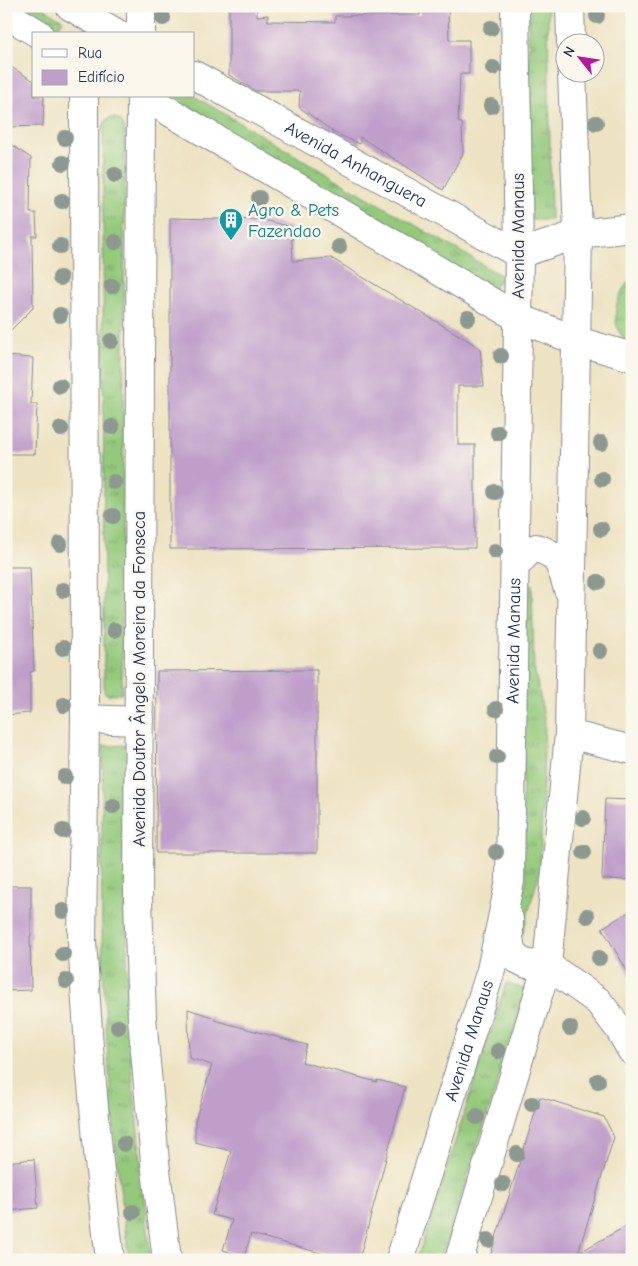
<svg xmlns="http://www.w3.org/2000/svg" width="638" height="1266" viewBox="0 0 638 1266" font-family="'Comic Neue',sans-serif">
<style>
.grass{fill:url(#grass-tufts);stroke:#587c6c}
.building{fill:#bf9fca}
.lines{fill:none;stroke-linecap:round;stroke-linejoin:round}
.minor-casing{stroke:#848990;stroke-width:30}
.minor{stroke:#fff;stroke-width:28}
.tree{fill:#8d9990}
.labels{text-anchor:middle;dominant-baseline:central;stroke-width:5;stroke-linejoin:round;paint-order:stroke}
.street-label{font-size:18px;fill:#1b2f5e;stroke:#fbf7ec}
.culture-label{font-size:18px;fill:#0d838f;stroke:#fbf7ec;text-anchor:start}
</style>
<defs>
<pattern id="grass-tufts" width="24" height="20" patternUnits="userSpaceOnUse" patternTransform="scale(1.25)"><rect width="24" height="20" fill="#94c97b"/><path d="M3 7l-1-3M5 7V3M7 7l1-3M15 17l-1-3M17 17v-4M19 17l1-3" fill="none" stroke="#78a468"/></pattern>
</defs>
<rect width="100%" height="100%" fill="#fbf7ec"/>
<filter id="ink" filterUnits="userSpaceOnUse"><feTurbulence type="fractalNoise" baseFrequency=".02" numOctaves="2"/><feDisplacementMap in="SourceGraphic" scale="10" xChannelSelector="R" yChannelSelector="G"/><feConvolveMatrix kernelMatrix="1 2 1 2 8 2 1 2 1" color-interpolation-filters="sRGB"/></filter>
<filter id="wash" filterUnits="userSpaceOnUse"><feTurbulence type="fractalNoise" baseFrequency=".0096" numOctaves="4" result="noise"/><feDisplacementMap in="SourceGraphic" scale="20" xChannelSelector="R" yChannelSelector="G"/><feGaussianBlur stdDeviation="1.12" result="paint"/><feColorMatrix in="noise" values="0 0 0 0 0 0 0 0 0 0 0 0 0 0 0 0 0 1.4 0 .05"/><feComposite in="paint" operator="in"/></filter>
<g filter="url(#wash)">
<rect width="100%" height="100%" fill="#ede3c3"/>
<path class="grass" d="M14,6H40L63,20L56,31Z
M528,6H548L551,220H531Z
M176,96H194L502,276L492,291L171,103Z
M113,117L121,121L125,129L122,693L108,695L104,692L103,126L107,119Z
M632,278V350C628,344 623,339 620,333C610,316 618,291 632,278Z
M525,583L532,584L534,667L545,722L540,870L522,936L515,928L527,876L522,860Z
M128,745L127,984L132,1073L151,1260H129C117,1170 108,1079 104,988C100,908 102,827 103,746Z
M506,983L527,990L441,1260H417Z"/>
<g id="blocks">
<path class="building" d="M229,6H257V16L268,15V21L335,22V16L420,15V6H448L449,40H469V74H460L458,122L462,123L463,153L443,190L360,137V144L335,133L299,107L300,91H256L229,75Z
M6,64L34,81V96H44L43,126L6,127Z
M6,141L31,158L30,213H36L37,236H32L33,308L6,335Z
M170,218L263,220L291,227L293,261L331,258L480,348L484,386H458V445H475V548L170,549Z
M6,356L33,358L31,404H37L35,454H6Z
M6,567H30L34,671L30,672V713L6,715Z
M317,670V853H156L157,671Z
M605,799L632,800V880L602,879Z
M6,886H31V936H30L31,990L6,991Z
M632,910V979L602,928Z
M188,1009L215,1018L214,1020L307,1045L302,1062L377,1082V1080L405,1087L359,1260H346L251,1234L244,1257L223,1250L232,1220L212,1215L231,1151L195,1142V1121L212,1065L189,1058Z
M540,1097L604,1117L614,1137L578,1253L632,1223V1260H489Z
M34,1159L38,1208L6,1211V1162Z"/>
</g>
</g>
<g filter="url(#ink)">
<use href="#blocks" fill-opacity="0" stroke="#848990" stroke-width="1"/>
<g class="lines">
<defs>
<g id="minor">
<path d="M70,6L118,34"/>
<path d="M141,6V34"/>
<path d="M570,6L571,42"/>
<path d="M6,14L39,34"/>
<path id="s1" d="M194,75L519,254L578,234L632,228"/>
<path d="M84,96L85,719L82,941L90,1062L99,1162L110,1260"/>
<path d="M141,96L138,899L142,1018L155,1162L167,1260"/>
<path d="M143,96L517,317L577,341L632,357"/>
<path d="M516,565L528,552L536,548C560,554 561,567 568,589"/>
<path d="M85,719L139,721"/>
<path d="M569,734L632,750"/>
<path d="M509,919V937L511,951L517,959L527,964L547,965L598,1001L620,1030L632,1051"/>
<path id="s2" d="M400,1260L491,970L510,881L519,254L515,6"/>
<path d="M459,1260L547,965L569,734L578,234L572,72"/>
</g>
</defs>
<use href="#minor" class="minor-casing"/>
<use href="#minor" class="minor"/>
</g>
<g class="tree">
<circle cx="597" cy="16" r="8"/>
<circle cx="163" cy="18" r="8"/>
<circle cx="491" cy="28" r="8"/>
<circle cx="493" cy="68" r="8"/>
<circle cx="491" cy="106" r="8"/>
<circle cx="596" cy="123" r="8"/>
<circle cx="65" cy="138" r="8"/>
<circle cx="63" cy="163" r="8"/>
<circle cx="115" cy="175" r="8"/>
<circle cx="259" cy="198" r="8"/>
<circle cx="62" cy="201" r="8"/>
<circle cx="115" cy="242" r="8"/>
<circle cx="60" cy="246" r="8"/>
<circle cx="339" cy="247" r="8"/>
<circle cx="60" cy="278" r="8"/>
<circle cx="112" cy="286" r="8"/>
<circle cx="60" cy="315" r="8"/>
<circle cx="468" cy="318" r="8"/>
<circle cx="111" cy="341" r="8"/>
<circle cx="501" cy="356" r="8"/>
<circle cx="60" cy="386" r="8"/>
<circle cx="112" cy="427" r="8"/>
<circle cx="61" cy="429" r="8"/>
<circle cx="498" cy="433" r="8"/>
<circle cx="601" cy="443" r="8"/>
<circle cx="602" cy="479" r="8"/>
<circle cx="114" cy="482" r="8"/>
<circle cx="495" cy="492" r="8"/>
<circle cx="113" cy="516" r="8"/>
<circle cx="601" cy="529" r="8"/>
<circle cx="60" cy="544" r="8"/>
<circle cx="495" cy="551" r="8"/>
<circle cx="598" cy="582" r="8"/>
<circle cx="63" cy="590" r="8"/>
<circle cx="114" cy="630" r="8"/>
<circle cx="63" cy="648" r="8"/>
<circle cx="600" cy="651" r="8"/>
<circle cx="64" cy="705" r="8"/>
<circle cx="496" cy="709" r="8"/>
<circle cx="497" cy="757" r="8"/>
<circle cx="65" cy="777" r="8"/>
<circle cx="113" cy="806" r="8"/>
<circle cx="583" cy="818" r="8"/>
<circle cx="63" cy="831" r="8"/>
<circle cx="496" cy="852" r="8"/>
<circle cx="584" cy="852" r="8"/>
<circle cx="63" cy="911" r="8"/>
<circle cx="587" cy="916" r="8"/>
<circle cx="63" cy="954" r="8"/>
<circle cx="599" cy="958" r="8"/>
<circle cx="66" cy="981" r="8"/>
<circle cx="118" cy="1027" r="8"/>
<circle cx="570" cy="1028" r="8"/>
<circle cx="498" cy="1051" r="8"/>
<circle cx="598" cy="1081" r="8"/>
<circle cx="532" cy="1104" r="8"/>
<circle cx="477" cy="1117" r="8"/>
<circle cx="124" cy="1144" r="8"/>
<circle cx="517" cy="1154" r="8"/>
<circle cx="503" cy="1184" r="8"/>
<circle cx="133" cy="1212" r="8"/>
<circle cx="488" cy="1240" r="8"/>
</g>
</g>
<defs>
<symbol id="building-pin" viewBox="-11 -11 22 30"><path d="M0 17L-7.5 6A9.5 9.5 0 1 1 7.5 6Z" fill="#0f9aa8" stroke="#fbf7ec"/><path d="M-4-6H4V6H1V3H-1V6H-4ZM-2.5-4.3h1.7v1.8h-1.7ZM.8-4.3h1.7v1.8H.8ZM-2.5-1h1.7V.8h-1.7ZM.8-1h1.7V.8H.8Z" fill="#fff"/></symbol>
</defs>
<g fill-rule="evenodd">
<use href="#building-pin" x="217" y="206" width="28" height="38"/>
</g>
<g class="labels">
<g class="street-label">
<text stroke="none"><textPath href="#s1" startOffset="185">Avenida Anhanguera</textPath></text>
<text transform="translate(518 236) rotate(-90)">Avenida Manaus</text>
<text stroke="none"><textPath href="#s2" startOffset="635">Avenida Manaus</textPath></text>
<text transform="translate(139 679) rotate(-90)">Avenida Doutor Ângelo Moreira da Fonseca</text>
<text stroke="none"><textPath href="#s2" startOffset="230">Avenida Manaus</textPath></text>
</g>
<g class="culture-label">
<text x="248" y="210">Agro &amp; Pets<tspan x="248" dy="21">Fazendao</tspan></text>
</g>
</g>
<rect width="638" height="1266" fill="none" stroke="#fbf7ec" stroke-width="25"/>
<rect x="32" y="32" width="162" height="65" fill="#fbf7ec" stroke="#a1a7b3"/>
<rect x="42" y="49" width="25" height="8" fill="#ffffff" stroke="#a1a7b3"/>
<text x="78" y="58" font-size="15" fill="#1b2f5e">Rua</text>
<rect x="42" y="70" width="25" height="15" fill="#bf9fca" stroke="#a1a7b3"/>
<text x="78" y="82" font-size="15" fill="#1b2f5e">Edifício</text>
<g transform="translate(580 58) rotate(300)"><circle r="24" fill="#fbf7ec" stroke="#a1a7b3"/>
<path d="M0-4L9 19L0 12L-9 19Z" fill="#b5179e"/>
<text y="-8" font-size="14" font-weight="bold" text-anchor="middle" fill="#1b2f5e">N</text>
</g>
</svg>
